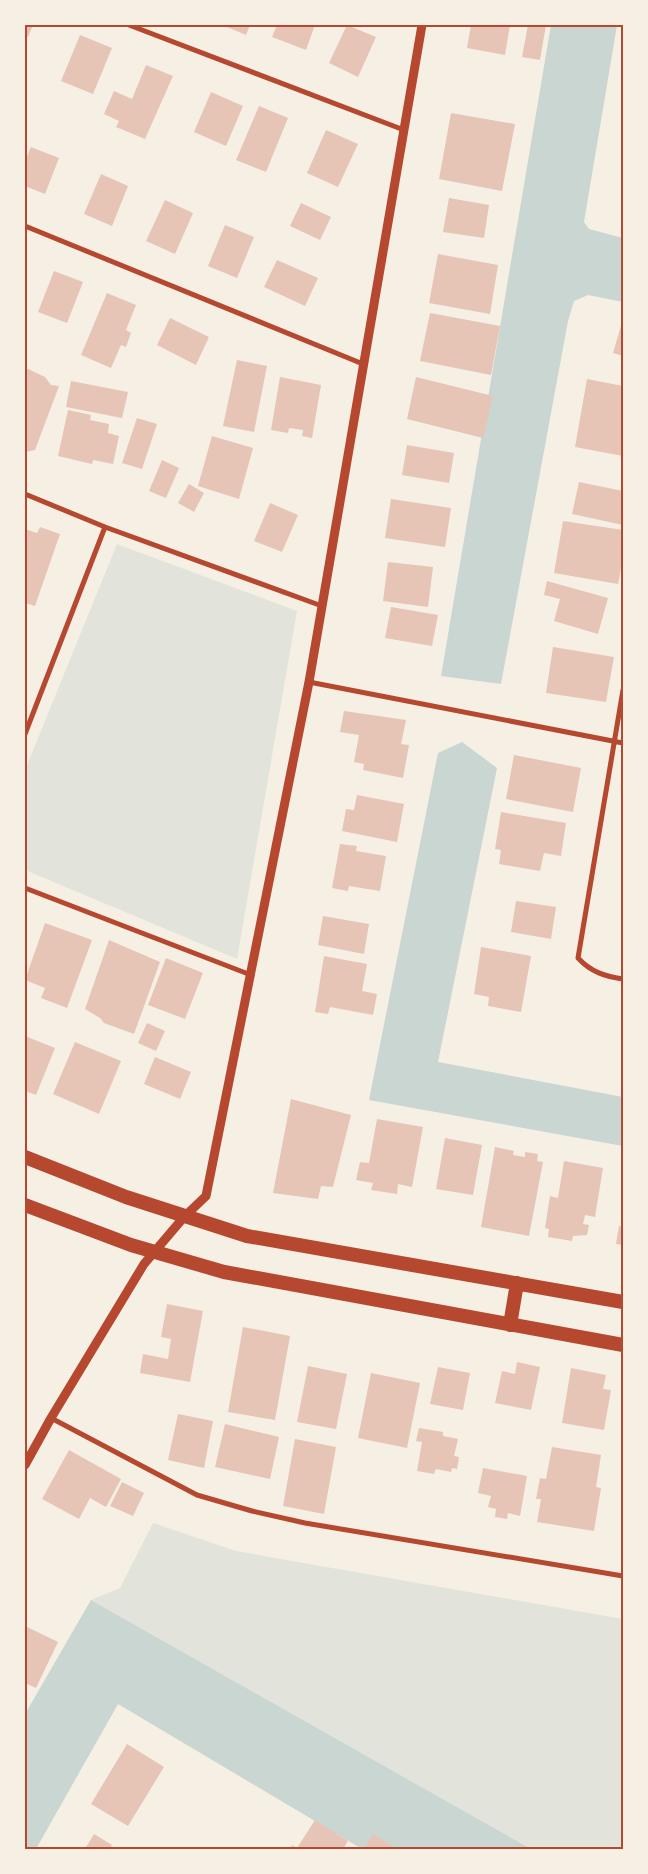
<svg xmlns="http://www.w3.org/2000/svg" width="648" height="1874" viewBox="0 0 648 1874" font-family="'Varela Round',sans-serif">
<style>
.green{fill:#e2e4dc}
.water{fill:#c9d6d2}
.building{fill:#e6c5b7}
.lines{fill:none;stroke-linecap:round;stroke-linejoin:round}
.minor{stroke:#b5482f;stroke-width:5}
.tertiary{stroke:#b5482f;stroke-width:9}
.trunk{stroke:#b5482f;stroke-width:14}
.neatline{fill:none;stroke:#b5482f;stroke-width:2}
</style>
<rect width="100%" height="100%" fill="#f6efe4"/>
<path class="green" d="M117,544L297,611L237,959L25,870V770Z
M153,1523L236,1551L623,1619V1849H531L91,1600L120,1588Z"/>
<path class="water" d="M551,25H617L584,222L589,229L623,238V302L588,295L574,301L568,321L501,684L441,676Z
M462,742L497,768L438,1062L623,1097V1146L369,1100L438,753Z
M91,1600L531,1849H362L118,1704L36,1849H25V1714Z"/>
<path class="building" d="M25,25H33L28,37L25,36Z
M222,25H250L246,35Z
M277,25H315L306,50L272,37Z
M347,25L376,37L358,77L329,63Z
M471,25H510L505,55L467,48Z
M528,25H546L540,60L522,57Z
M80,35L112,48L93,94L61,81Z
M146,65L173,76L145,139L116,127L119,121L104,114L114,91L132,99Z
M211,92L243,106L226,146L194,132Z
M259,106L288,118L266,172L236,160Z
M451,113L515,124L502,191L439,179Z
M326,130L358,144L338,187L307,173Z
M31,147L59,158L45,194L25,186V161Z
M101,174L128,186L112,226L84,214Z
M449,198L489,205L484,238L443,232Z
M165,200L193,213L175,254L146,241Z
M301,203L331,217L320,240L290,226Z
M225,225L254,237L237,278L208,266Z
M438,254L498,265L490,314L429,303Z
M277,260L318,278L305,306L264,287Z
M54,271L83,282L67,323L38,312Z
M107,293L136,305L126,330L131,333L126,347L121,345L111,368L81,355Z
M430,313L500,326L491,375L420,361Z
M170,318L209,337L196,365L157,345Z
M623,319V356L613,353Z
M237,360L267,366L254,432L223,426Z
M28,369L45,377L51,385L59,386L35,450L25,452V370Z
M280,377L321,385L312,438L302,436L303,430L289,428L288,433L271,430Z
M416,377L493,396L483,438L407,419Z
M587,379L623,386V456L575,447Z
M71,381L128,392L122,418L66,407Z
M68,410L91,415L90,420L109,424L108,433L119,436L113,464L93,460L92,464L58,456Z
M137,418L157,424L142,469L122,463Z
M212,436L253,448L239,499L198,486Z
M407,445L454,453L449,483L402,475Z
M162,460L179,468L166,498L149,491Z
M579,482L623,491V525L572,514Z
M189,484L204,493L194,512L178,503Z
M391,499L451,508L445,547L385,538Z
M270,503L298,515L282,552L254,541Z
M563,521L623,530V557L618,584L554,573Z
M40,527L60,534L35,606L25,603V529L37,533Z
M388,562L433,567L428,607L383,601Z
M547,581L608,598L598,634L554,621L560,599L544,595Z
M391,607L438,615L432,646L385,638Z
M553,647L614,657L606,702L546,693Z
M344,711L406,720L401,744L409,745L403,778L363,770L364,764L354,762L359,735L340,732Z
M514,755L581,768L573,812L506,799Z
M357,795L404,804L397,842L342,831L346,809L354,810Z
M501,812L566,823L561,856L544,853L540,871L499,864L501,850L495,849Z
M340,844L357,846L356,851L386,856L380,891L349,886L348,891L332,888Z
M516,901L556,907L551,939L511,932Z
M323,916L369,924L364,954L318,945Z
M45,923L92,940L67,1008L41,998L45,988L25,980Z
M109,940L160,962L134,1034L104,1023L100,1018L85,1009Z
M481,947L531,956L521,1012L488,1006L489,997L474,994Z
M324,956L367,964L362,991L377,994L373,1015L330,1007L328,1014L315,1012Z
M166,958L203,973L185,1019L148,1005Z
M147,1023L165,1031L156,1051L138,1043Z
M25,1036L55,1048L36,1095L25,1091Z
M75,1042L121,1061L99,1114L53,1094Z
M155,1057L191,1072L180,1099L144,1084Z
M291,1099L351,1115L333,1187L321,1186L318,1199L273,1193Z
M377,1119L423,1127L412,1187L398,1184L397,1194L371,1190L373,1183L356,1180L360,1162L369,1163Z
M445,1138L482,1145L473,1195L436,1189Z
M495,1147L514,1151L513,1155L525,1157V1152L538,1154L537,1161L543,1162L529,1236L481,1227Z
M564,1161L603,1168L595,1217L585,1215L583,1224L589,1225L587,1235L573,1236L572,1241L548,1237L549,1229L545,1228L550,1196L558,1198Z
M619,1226L623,1227V1245L616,1244Z
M167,1304L203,1311L190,1382L140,1373L143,1354L168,1359L171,1339L161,1337Z
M243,1327L290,1336L275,1420L228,1412Z
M517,1362L540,1367L531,1410L495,1403L502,1371L515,1374Z
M308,1366L347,1374L336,1429L297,1422Z
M438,1367L470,1373L463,1410L430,1404Z
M571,1368L606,1375L603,1389L611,1390L604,1430L562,1423Z
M371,1373L420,1383L407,1448L358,1438Z
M178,1414L213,1421L204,1468L168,1460Z
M225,1424L279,1437L270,1479L215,1467Z
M419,1428L443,1432V1436L458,1439L454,1456L459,1457L457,1469L452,1468L451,1472L436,1469L434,1474L417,1471L422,1442L416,1441Z
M295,1439L336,1447L324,1514L283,1506Z
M552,1447L601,1455L596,1487L601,1488L594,1531L537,1522L541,1499H536L540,1478L546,1479Z
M69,1450L121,1479L106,1507L90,1498L79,1519L42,1499Z
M483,1468L527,1476L520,1516L508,1513L507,1519L495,1517L496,1509L488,1507L491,1496L478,1493Z
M122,1482L144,1493L133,1516L110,1506Z
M25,1626L58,1642L36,1688L25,1683Z
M127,1744L164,1767L128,1826L91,1804Z
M315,1820L348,1841L343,1849H290L292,1845L297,1848Z
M94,1834L112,1845L110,1849H85Z
M373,1834L397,1849H364Z"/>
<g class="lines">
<path class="minor" d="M129,25L404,130
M25,226L363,364
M25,494L105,527L322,606
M309,682L623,743
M623,690L578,958C591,972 604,976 623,979
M25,734L105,527
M25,888L251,975
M51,1418L197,1495L252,1511L305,1523L623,1576"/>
<path class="tertiary" d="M25,1465L51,1418L144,1264L184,1217L206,1196L309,682L422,25"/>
<path class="trunk" d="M25,1157L126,1197L247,1236L623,1302
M25,1205L131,1245L224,1272L623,1345
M510,1325L517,1283"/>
</g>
<rect width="648" height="1874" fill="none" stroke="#f6efe4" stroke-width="52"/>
<rect x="26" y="26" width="596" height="1822" class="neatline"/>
</svg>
